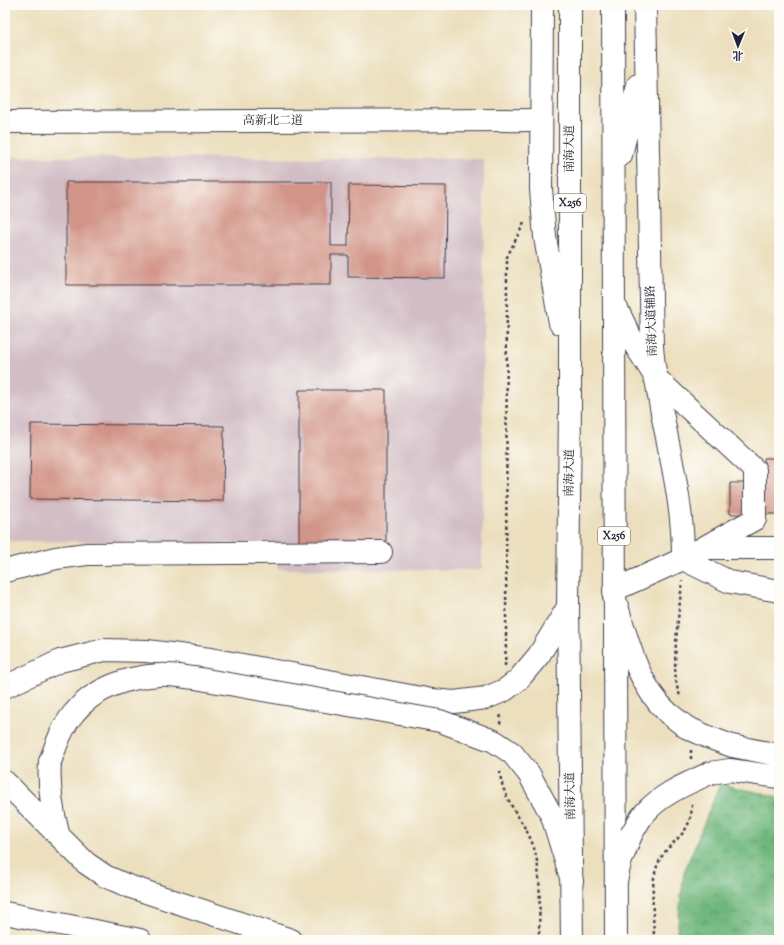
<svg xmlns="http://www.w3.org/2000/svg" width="784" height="945" viewBox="0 0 784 945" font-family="'Sorts Mill Goudy','Noto Serif SC',serif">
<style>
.industrial{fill:#d2bdc5}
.forest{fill:url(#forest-crowns);stroke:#486c5c}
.building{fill:#d29487}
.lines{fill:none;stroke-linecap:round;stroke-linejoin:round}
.minor-casing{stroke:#403e4e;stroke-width:24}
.major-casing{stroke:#403e4e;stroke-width:24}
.highway-casing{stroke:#403e4e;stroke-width:24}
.path{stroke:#403e4e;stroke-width:2.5;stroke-dasharray:3 3;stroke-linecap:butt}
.minor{stroke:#fff;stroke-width:22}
.major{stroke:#fff;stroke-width:22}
.highway{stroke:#fff;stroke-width:22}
.highway-bridge-casing{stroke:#403e4e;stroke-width:24;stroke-linecap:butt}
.highway-bridge{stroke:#fff;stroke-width:22}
.labels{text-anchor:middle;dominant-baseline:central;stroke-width:3;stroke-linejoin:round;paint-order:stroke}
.shield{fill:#fdfcf7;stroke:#646373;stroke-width:1}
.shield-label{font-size:11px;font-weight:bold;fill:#22223b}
.street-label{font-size:12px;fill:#22223b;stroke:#fdfcf7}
</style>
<defs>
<pattern id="forest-crowns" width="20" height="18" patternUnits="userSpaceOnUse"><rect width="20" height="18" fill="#6fb77d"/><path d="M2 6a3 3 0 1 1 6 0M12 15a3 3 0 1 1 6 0" fill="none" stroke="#5b9468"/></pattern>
</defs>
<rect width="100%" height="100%" fill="#fdfcf7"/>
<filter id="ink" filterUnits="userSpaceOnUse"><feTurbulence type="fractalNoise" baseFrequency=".025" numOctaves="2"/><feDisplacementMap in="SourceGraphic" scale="8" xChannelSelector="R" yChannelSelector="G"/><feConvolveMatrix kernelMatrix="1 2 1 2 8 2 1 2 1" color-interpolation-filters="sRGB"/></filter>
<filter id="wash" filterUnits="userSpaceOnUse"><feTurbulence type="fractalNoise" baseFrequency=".012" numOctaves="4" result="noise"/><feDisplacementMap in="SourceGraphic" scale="16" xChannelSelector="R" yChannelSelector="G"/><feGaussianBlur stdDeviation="0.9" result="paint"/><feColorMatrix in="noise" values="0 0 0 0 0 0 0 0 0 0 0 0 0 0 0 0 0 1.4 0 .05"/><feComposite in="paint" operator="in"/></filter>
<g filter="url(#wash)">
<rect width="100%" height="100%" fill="#ecdfbd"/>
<path class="industrial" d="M5,157L484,159L482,570L277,569V543L5,541Z"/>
<path class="forest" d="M720,784L779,797V940H676L684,872Z"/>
<g id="blocks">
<path class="building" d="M66,182H331V246H348L349,185L446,186L445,278L348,277V255H331V285H66Z
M299,390H386V542H299Z
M31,424L224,426L223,501L30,499Z
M764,458H779V514H730V483H764Z"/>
</g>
</g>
<g filter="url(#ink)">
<use href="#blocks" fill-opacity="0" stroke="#403e4e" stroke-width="1"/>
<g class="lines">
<defs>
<path id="minor" d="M5,122L541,120
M654,376L755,470V519L683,559
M706,548H779
M683,559L730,582L779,591
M5,571L56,558L87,554L381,552"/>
<path id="major" d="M542,5L541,189L545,237L560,323
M570,5V401L568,607L572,940
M613,5L616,940
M621,155L638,85
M617,309L633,342L653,373
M614,590L683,559C684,488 658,418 652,347L645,5"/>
<path id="highway" d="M614,596C627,638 636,683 668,713
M518,680L539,655L568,607
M5,687L60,661L104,650L147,651L210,659L432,700L454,702L486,698
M708,737L732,746L779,755
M50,762C48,787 52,809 58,833
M710,773L730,770L779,777
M529,774L552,816L572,881
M5,782L86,863L105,876L128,886L291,940
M616,881L620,863L631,835
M5,913L140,940"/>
</defs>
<use href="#minor" class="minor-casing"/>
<use href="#major" class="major-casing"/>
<use href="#highway" class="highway-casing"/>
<path class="path" d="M505,666L506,642L507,257L524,223
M680,695C669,676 680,607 682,581
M500,724L501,713
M691,750V761
M500,771C501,797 521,817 531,840C543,868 539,909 539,940
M654,940C654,919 649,883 658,864C669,837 692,840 692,802"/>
<use href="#minor" class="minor"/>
<use href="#major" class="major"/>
<use href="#highway" class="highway"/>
<defs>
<path id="highway-bridge" d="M486,698L505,690L518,680
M668,713L686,727L708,737
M50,762C56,745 62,727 74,713C94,688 128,677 159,675C171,674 183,677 195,678L440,721L494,741L512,753L529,774
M631,835C635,828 639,820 644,814C661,794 686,784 710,773"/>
</defs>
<use href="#highway-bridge" class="highway-bridge-casing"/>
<use href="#highway-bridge" class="highway-bridge"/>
</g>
</g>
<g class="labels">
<g class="shield">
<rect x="554" y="194" width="32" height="18" rx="3"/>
<rect x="598" y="527" width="32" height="18" rx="3"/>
</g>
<g class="shield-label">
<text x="570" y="203">X256</text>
<text x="614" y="536">X256</text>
</g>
<g class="street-label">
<text x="273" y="121">高新北二道</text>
<text transform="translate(570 149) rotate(-90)">南海大道</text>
<text transform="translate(652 321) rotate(-92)">南海大道辅路</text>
<text transform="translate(570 473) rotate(-89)">南海大道</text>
<text transform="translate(571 796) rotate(-91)">南海大道</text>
</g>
</g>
<rect width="784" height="945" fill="none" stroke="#fdfcf7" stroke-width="20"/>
<g transform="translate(738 46) rotate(181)" stroke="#fdfcf7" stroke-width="3" paint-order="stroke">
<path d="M0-3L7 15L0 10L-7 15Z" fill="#22223b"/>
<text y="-6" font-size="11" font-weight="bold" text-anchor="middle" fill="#22223b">北</text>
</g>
</svg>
